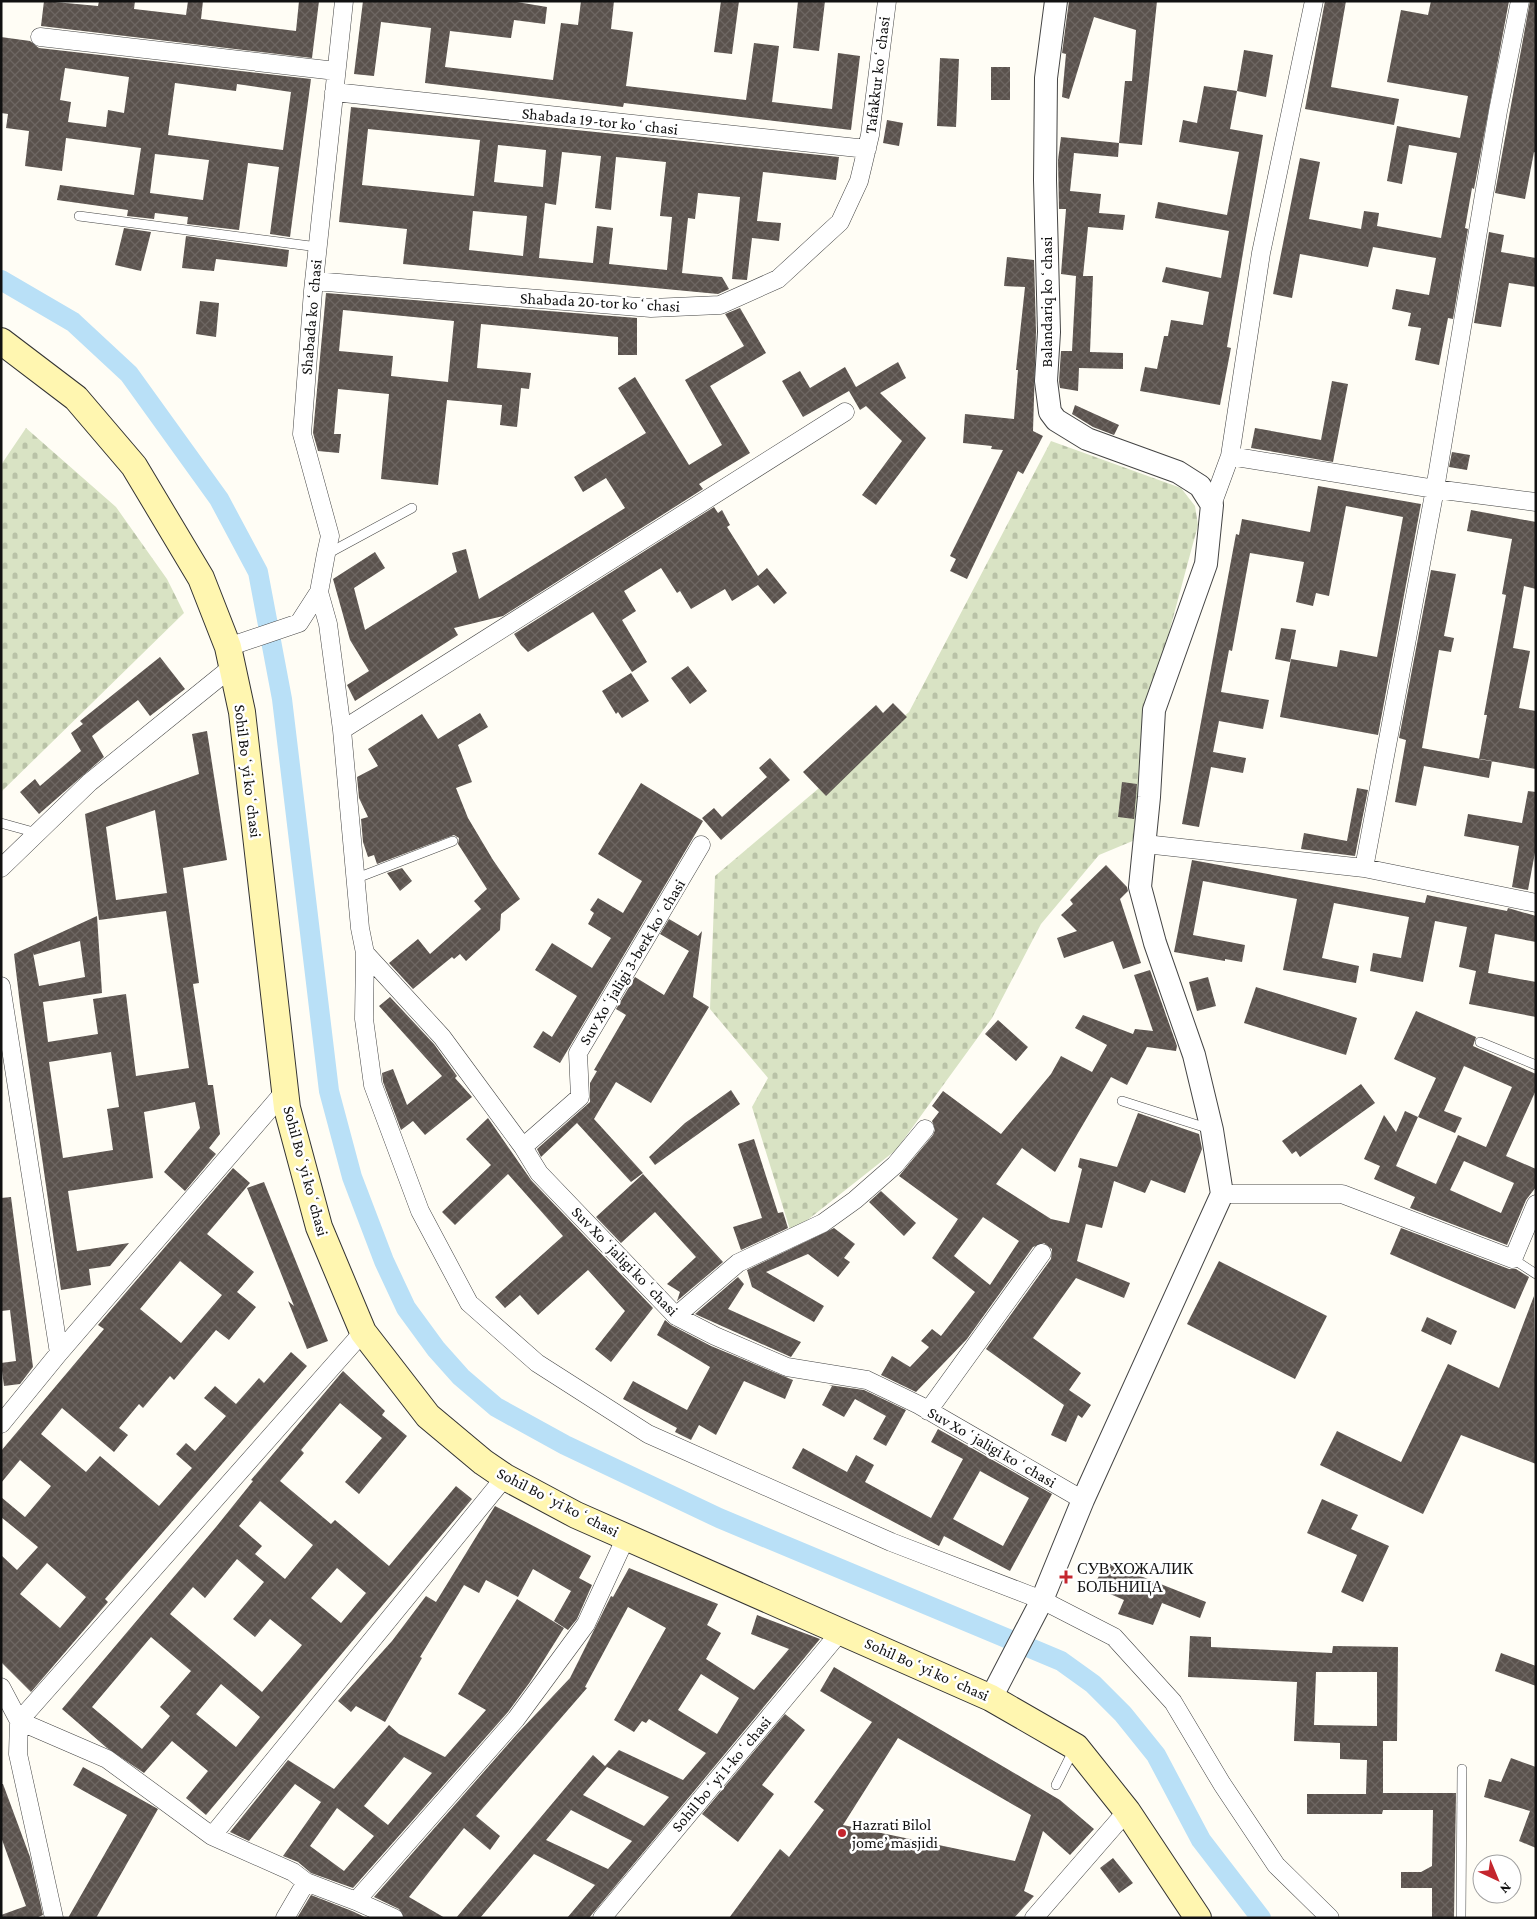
<svg xmlns="http://www.w3.org/2000/svg" width="1537" height="1919" viewBox="0 0 1537 1919" font-family="'Crimson Pro',serif">
<style>
.cemetery{fill:url(#cemetery-stones)}
.lines{fill:none;stroke-linecap:round;stroke-linejoin:round}
.canal{stroke:#b9e0f7;stroke-width:20}
.building{fill:url(#building-cross-hatch);fill-rule:evenodd}
.service-casing{stroke:#444;stroke-width:10}
.minor-casing{stroke:#444;stroke-width:19}
.tertiary-casing{stroke:#444;stroke-width:24}
.secondary-casing{stroke:#333;stroke-width:28}
.service{stroke:#fff;stroke-width:9}
.minor{stroke:#fff;stroke-width:18}
.tertiary{stroke:#fff;stroke-width:22}
.secondary{stroke:#fff6b0;stroke-width:26}
.poi-dot{fill:#c4262e;stroke:#fff;stroke-width:2}
.labels{text-anchor:middle;dominant-baseline:central;stroke-width:5;stroke-linejoin:round;paint-order:stroke}
.street-label{font-size:16px;fill:#111;stroke:#fff}
.poi-label{font-size:16px;fill:#111;stroke:#fff;text-anchor:start}
</style>
<defs>
<pattern id="cemetery-stones" width="16" height="16" patternUnits="userSpaceOnUse" patternTransform="scale(1.25)"><rect width="16" height="16" fill="#d9e3c4"/><path d="M2 7V4a2 2 0 0 1 4 0v3zM10 15v-3a2 2 0 0 1 4 0v3z" fill="#b9c2a7"/></pattern>
<pattern id="building-cross-hatch" width="8" height="8" patternUnits="userSpaceOnUse" patternTransform="scale(1.25)"><rect width="8" height="8" fill="#5a524d"/><path d="M0 0l8 8M0 8l8-8" fill="none" stroke="#6d6662"/></pattern>
</defs>
<rect width="100%" height="100%" fill="#fffdf5"/>
<path class="cemetery" d="M26,428L116,507L167,579L184,613L1,792V465Z
M1051,441L1181,488L1195,506L1198,525L1149,707L1135,840L1099,855L1041,924L992,1018L896,1150L791,1233L752,1107L768,1078L710,1009L715,876L909,712Z"/>
<g class="lines">
<path class="canal" d="M1,280L73,322L129,374L219,499L258,572L282,699L329,1091L352,1177L384,1261L406,1308L436,1349L461,1377L496,1407L565,1445L719,1518L1061,1661L1093,1684L1123,1714L1156,1755L1201,1840L1261,1918"/>
</g>
<path class="building" d="M44,1L98,6L99,1H135L134,9L186,15L188,1H203L201,19L296,31L299,1H319L312,58L41,26Z
M363,1H511L547,7L545,24L514,20L511,38L450,31L445,67L553,80L561,23L578,25L581,1H614L611,29L633,32L626,86L746,100L754,43L779,46L772,102L832,109L838,53L860,56L851,130L624,103L623,107L425,83L431,28L381,22L374,76L354,74Z
M721,1H739L732,54L714,52Z
M798,1H825L819,51L793,48Z
M1069,1H1157L1142,145L1119,143L1125,81H1132L1136,30L1094,17L1069,99L1062,97L1066,54L1062,53Z
M1325,1H1346L1331,87L1399,99L1394,125L1305,109Z
M1431,1H1509L1474,189L1472,188L1465,228L1468,229L1453,319L1448,318L1439,365L1415,360L1421,328L1408,326L1411,313L1392,309L1396,289L1429,295L1436,258L1373,247L1368,267L1300,254L1292,298L1273,294L1300,158L1320,162L1309,219L1361,229L1364,211L1379,213L1377,226L1441,238L1457,153L1409,145L1402,184L1387,181L1397,126L1460,138L1468,96L1387,82L1401,10L1428,15Z
M1530,1H1536V153L1534,152L1525,199L1495,193Z
M1,37L30,41L39,48L311,79L290,237L270,234L279,167L248,163L239,230L187,224L188,217L155,213L154,219L127,216L128,210L57,200L60,185L134,195L141,148L66,138L62,171L25,166L29,131L6,128L8,114L1,113ZM65,68L129,77L124,113L108,110L106,127L68,122L71,102L60,100ZM175,83L236,91L237,84L291,92L283,150L168,135ZM155,154L209,160L203,200L150,193Z
M1244,50L1273,55L1266,97L1237,91Z
M940,58L959,59L956,127L937,126Z
M991,67H1010V100H991Z
M1204,86L1237,91L1230,129L1263,135L1227,347L1231,348L1220,405L1140,391L1145,367L1157,369L1164,336H1168L1171,320L1203,325L1209,292L1162,282L1166,267L1221,278L1229,231L1155,218L1158,202L1227,215L1239,152L1179,142L1183,120L1197,123Z
M351,107L839,157L836,180L763,172L757,221L781,223L779,241L752,238L747,280L732,279L740,197L698,193L695,219L688,218L682,273L722,277L729,289L718,294L403,264L407,229L339,222ZM368,129L480,140L474,196L362,185ZM498,145L546,150L543,187L494,182ZM562,152L601,156L595,208L611,210L616,157L666,162L660,216L672,217L667,270L609,264L613,228L597,226L593,263L539,258L545,203L556,205ZM473,211L527,216L523,256L469,250Z
M887,120L903,123L899,146L883,143Z
M1061,137L1119,143L1118,157L1074,153L1070,191L1101,194L1099,213L1125,215L1123,230L1088,227L1083,276H1093L1090,352L1123,353V369L1079,368L1078,391L1060,388L1059,381L1061,351H1072L1076,276L1061,274L1066,209H1059L1058,160Z
M124,228L151,232L141,271L115,265Z
M1489,232L1504,235L1501,252L1536,258V287L1509,283L1501,327L1474,323Z
M186,236L289,250L287,267L216,259L214,271L182,268Z
M1007,257L1034,260L1036,332L1033,431L1043,436L1023,474L1018,471L967,579L950,571L956,559L950,556L1003,450L991,449L992,446L963,443L965,414L1014,419L1018,370H1016L1025,287L1004,286Z
M326,293L637,318V355H618V337L481,324L477,368L531,373L529,389L521,388L517,427L500,425L502,405L447,400L438,485L381,479L389,394L338,389L334,434H341L339,453L318,451L313,433ZM343,310L454,321L448,382L391,376L393,356L339,351Z
M200,301L219,303L216,337L196,334Z
M740,308L766,353L710,386L750,453L699,484L703,489L503,616L454,628L458,635L355,701L347,685L369,671L350,640L333,579L375,552L385,568L354,588L365,630L457,572L452,553L466,549L479,599L625,508L606,478L583,492L574,477L646,433L618,388L635,377L689,465L722,445L685,380L744,346L725,314Z
M898,362L906,378L880,393L926,438L876,505L862,495L902,441L866,406L860,410L849,391L803,417L782,381L800,371L810,388L845,367L856,387Z
M1332,381L1348,384L1333,462L1251,448L1255,428L1321,440Z
M1075,405L1119,425L1114,435L1093,427L1072,414Z
M1452,452L1470,455L1467,470L1449,467Z
M1318,486L1421,504L1378,735L1280,717L1291,659L1337,667L1340,650L1377,657L1403,517L1346,506L1329,596L1316,593L1313,606L1296,602L1304,562L1250,553L1232,651L1229,650L1221,692L1269,700L1263,729L1219,721L1213,752L1246,758L1243,773L1211,767L1199,827L1182,824L1236,534L1239,535L1242,519L1310,532Z
M714,507L718,513L722,510L730,525L727,527L758,576L767,568L787,593L774,604L758,585L732,601L725,589L691,609L680,591L677,593L661,568L624,591L636,611L622,620L647,662L632,672L593,612L528,652L521,645L514,634Z
M1471,510L1536,522V589L1524,586L1513,648L1530,651L1519,708L1536,711V769L1479,759L1487,715H1484L1506,595L1502,594L1512,539L1467,531Z
M1431,570L1456,574L1444,636L1454,638L1451,652L1439,650L1422,748L1492,761L1489,778L1424,766L1416,806L1395,802L1406,740L1399,738Z
M1281,628L1296,630L1290,662L1275,659Z
M160,657L185,689L150,716L138,700L92,736L104,757L39,814L20,792L35,779L40,786L81,751L71,733L83,724L80,721Z
M688,666L707,691L690,704L671,678Z
M631,673L649,701L622,718L618,712L616,714L602,691Z
M893,703L907,717L826,796L803,772L876,705L883,713Z
M480,713L488,727L458,745L472,782L456,788L468,818L493,860L520,899L501,914L500,930L466,961L460,954L454,959L452,957L413,989L389,963L418,939L430,954L481,909L474,901L487,889L458,844L459,838L454,835L377,864L374,855L368,857L363,842L361,819L368,817L359,798L357,777L378,766L368,749L422,714L438,739Z
M207,731L227,860L183,868L199,983L193,984L208,1085H213L220,1134L209,1148L216,1154L185,1191L164,1172L200,1128L195,1102L144,1112L153,1178L68,1191L77,1251L129,1243L110,1266L89,1269L91,1285L61,1290L20,1005L14,954L97,916L102,993L43,1002L48,1042L98,1034L93,999L126,994L136,1076L189,1068L166,911L99,920L85,814L199,774L192,734ZM155,810L167,893L116,900L106,827ZM80,941L85,977L39,986L33,953L34,955ZM111,1052L119,1107L107,1109L113,1150L63,1158L49,1062Z
M770,758L790,780L721,840L702,818L714,808L722,817L767,777L759,768Z
M1122,782L1137,784L1134,819L1118,817Z
M641,783L703,821L560,1063L533,1047L543,1031L552,1037L577,996L535,970L552,943L592,968L611,938L588,924L594,913L590,910L598,898L623,913L642,881L598,854Z
M1357,788L1368,790L1355,856L1301,849L1304,833L1347,841Z
M1528,791L1536,792V847L1528,890L1512,887L1519,846L1464,836L1468,814L1522,823Z
M1192,860L1425,903L1427,895L1507,911L1508,908L1536,916V942L1495,934L1488,973L1536,982V1017L1469,1004L1476,971L1459,967L1467,927L1435,921L1423,982L1370,971L1373,953L1401,958L1409,917L1334,903L1322,958L1359,966L1356,983L1283,970L1297,899L1203,881L1193,935L1245,945L1242,962L1225,959V961L1174,952Z
M1106,865L1127,887L1128,891L1120,899L1141,963L1123,969L1113,941L1064,958L1057,938L1077,931L1061,915L1073,904L1070,900Z
M402,868L412,881L400,891L387,873Z
M669,919L698,936L702,931L693,997L709,1007L651,1103L616,1082L594,1119L643,1173L631,1182L577,1123L541,1157L537,1149L590,1102V1083L597,1071L594,1070L626,1015L616,1009L635,977L664,995L689,951L660,934Z
M1150,970L1177,1046L1176,1051L1147,1047L1127,1085L1111,1077L1055,1172L1022,1148L996,1184L1051,1219L1069,1223L1082,1169L1078,1167L1080,1158L1117,1167L1138,1113L1199,1134L1202,1149L1185,1193L1151,1180L1145,1193L1114,1181L1102,1228L1086,1224L1077,1261L1130,1283L1124,1298L1076,1278L1033,1338L1081,1373L1069,1390L1091,1405L1082,1418L1078,1415L1066,1442L1051,1435L1064,1405L986,1349L1051,1259L1052,1249L1044,1243L1033,1247L967,1339L916,1392L881,1375L892,1356L910,1367L929,1347L921,1341L932,1329L941,1336L975,1292L932,1258L958,1219L899,1176L933,1135L935,1130L932,1121L939,1112L932,1106L943,1091L1001,1134L1051,1074L1061,1056L1092,1072L1107,1045L1075,1028L1083,1015L1133,1034L1135,1029L1153,1031L1134,975ZM983,1217L1019,1241L990,1285L954,1256Z
M1208,977L1216,1006L1197,1011L1189,982Z
M1256,987L1357,1018L1346,1055L1244,1023Z
M390,997L434,1044L457,1076L455,1078L472,1097L425,1135L413,1121L401,1130L383,1082L382,1073L393,1069L407,1105L442,1076L379,1006Z
M1416,1011L1476,1037L1473,1046L1536,1074V1090L1506,1156L1536,1169V1187L1526,1200L1507,1245L1410,1208L1415,1197L1374,1179L1380,1166L1364,1159L1384,1115L1396,1132L1405,1111L1418,1117L1436,1078L1394,1059ZM1464,1066L1512,1087L1486,1147L1458,1135L1436,1184L1396,1166L1418,1117L1455,1133L1462,1118L1444,1111ZM1464,1161L1514,1183L1501,1213L1450,1190Z
M998,1020L1028,1047L1016,1061L985,1034Z
M1361,1084L1375,1103L1300,1157L1296,1151L1292,1154L1282,1141Z
M731,1090L740,1104L655,1165L649,1157L685,1123Z
M488,1118L531,1180L653,1308L611,1362L595,1349L625,1311L588,1270L538,1315L520,1295L505,1308L495,1297L563,1236L508,1174L455,1225L442,1212L491,1165L466,1139Z
M754,1139L778,1213L783,1212L788,1228L741,1250L733,1227L762,1218L738,1144Z
M233,1168L250,1183L207,1234L254,1272L237,1292L256,1307L229,1340L216,1330L174,1380L170,1376L143,1408L139,1404L119,1428L128,1435L114,1452L62,1408L41,1434L86,1472L100,1456L159,1506L192,1468L176,1454L186,1443L195,1451L226,1416L204,1398L215,1386L236,1404L259,1378L264,1383L291,1352L307,1366L105,1599L108,1602L31,1692L1,1662V1555L17,1570L38,1547L1,1517V1497L25,1517L51,1486L20,1460L1,1483V1451L104,1329L98,1325ZM180,1261L222,1295L181,1343L140,1309ZM47,1563L86,1597L60,1628L20,1594Z
M643,1174L723,1262L677,1301L680,1292L667,1284L696,1257L655,1212L621,1243L596,1217Z
M264,1182L328,1341L307,1349L288,1301L294,1306L247,1188Z
M881,1191L916,1223L904,1236L869,1202Z
M11,1197L33,1367L20,1384L4,1386L1,1363L16,1361L10,1310L1,1311V1198Z
M834,1228L855,1244L844,1258L850,1262L838,1277L808,1254L766,1272L824,1306L814,1322L752,1287L747,1270Z
M1401,1228L1509,1269H1516L1529,1277L1515,1309L1390,1254Z
M1219,1261L1327,1316L1295,1379L1187,1324Z
M738,1277L744,1284L728,1309L801,1342L791,1357L695,1314Z
M1534,1296L1536,1464L1461,1435L1423,1514L1320,1465L1337,1431L1401,1462L1448,1364L1499,1388Z
M1427,1317L1457,1331L1451,1345L1421,1331Z
M665,1320L671,1325L711,1346L793,1380L785,1399L744,1381L716,1435L699,1425L691,1440L675,1432L677,1428L623,1399L633,1381L687,1410L710,1367L657,1335Z
M343,1371L385,1411L382,1415L407,1436L359,1494L345,1482L382,1438L340,1403L301,1450L304,1453L280,1481L331,1524L335,1520L389,1566L456,1486L472,1499L206,1815L186,1798L208,1771L172,1741L144,1773L107,1748L62,1709L216,1527L253,1481L251,1480ZM260,1501L313,1545L285,1579L255,1554L262,1546L239,1526ZM237,1559L264,1582L233,1619L255,1637L270,1619L302,1645L262,1692L170,1614L193,1587L205,1598ZM337,1568L366,1593L341,1623L311,1598ZM151,1637L191,1671L160,1707L170,1716L142,1749L92,1707ZM221,1684L260,1717L236,1747L196,1714Z
M829,1385L864,1390L906,1410L886,1446L873,1439L886,1416L855,1399L844,1417L822,1405L832,1386Z
M938,1429L1052,1494L1010,1571L944,1536L939,1546L792,1468L803,1448L847,1472L856,1455L874,1465L865,1482L931,1518L963,1459L931,1442ZM980,1471L1029,1498L1003,1546L953,1519Z
M1322,1499L1358,1515L1351,1529L1389,1546L1363,1602L1341,1592L1357,1555L1307,1533Z
M495,1506L591,1556L579,1578L592,1585L577,1619L568,1630L554,1621L571,1591L533,1569L518,1597L486,1580L479,1593L464,1585L420,1657L422,1658L385,1722L356,1706L351,1712L338,1701L392,1641L426,1596L436,1602Z
M1105,1562L1206,1602L1200,1618L1162,1603L1153,1625L1118,1614L1124,1600L1094,1587Z
M629,1568L718,1604L707,1625L721,1633L706,1659L754,1690L789,1649L751,1634L757,1615L820,1639L589,1918H567L595,1885L534,1854L480,1918H456L593,1755L605,1766L619,1750L683,1780L706,1753L649,1719L646,1723L642,1721L634,1732L614,1720L666,1628L628,1607L585,1687L587,1688L476,1816L500,1836L490,1850L464,1828L409,1897L445,1918H404L399,1909L374,1897L517,1734L570,1678L611,1596L613,1597ZM701,1674L739,1698L717,1734L678,1710ZM607,1767L669,1797L644,1826L583,1795ZM571,1810L632,1841L608,1869L546,1840Z
M517,1599L564,1628L530,1682L508,1712L353,1888L311,1873L298,1862L283,1856L321,1802L295,1784L249,1841L230,1832L288,1760L334,1789L389,1725L399,1734L445,1757L486,1710L458,1694ZM404,1757L432,1773L388,1825L364,1806ZM337,1808L374,1836L344,1871L310,1846Z
M1190,1636L1211,1637V1647L1332,1653L1333,1646L1398,1647L1397,1741H1383V1793H1456L1454,1918H1432V1888H1401V1872H1421L1432,1866L1433,1810H1383L1382,1814H1307V1794H1366L1367,1760L1340,1759V1743L1294,1741L1297,1682L1188,1677ZM1316,1672H1377V1726L1314,1725Z
M1501,1653L1536,1666V1686L1495,1671Z
M834,1667L1060,1800L1094,1829L1070,1855L1043,1831L1024,1891L1034,1896L1014,1918H729L780,1849L789,1857L824,1810L814,1802L872,1722L820,1691ZM898,1738L1031,1815L1015,1861L843,1825Z
M785,1714L805,1730L762,1785L774,1794L738,1842L702,1814Z
M1511,1758L1536,1767V1848L1519,1841L1530,1811L1484,1797L1489,1779L1501,1782Z
M83,1767L158,1809L96,1918H68L127,1815L73,1785Z
M1,1784H3L30,1857L43,1915L36,1918H1V1915L26,1906L1,1837Z
M1113,1858L1133,1883L1119,1893L1100,1868Z
M311,1895L352,1911L367,1918H297Z"/>
<g class="lines">
<defs>
<path id="service" d="M79,216L318,247
M327,554L412,508
M1,823L37,833
M357,878L453,841
M1480,1042L1536,1065
M1122,1101L1210,1129
M1513,1259L1536,1274
M1056,1785L1074,1749
M1461,1918L1462,1769"/>
<path id="minor" d="M40,37L336,71
M334,92L867,149
M314,281L651,308L720,305L778,279L840,222L859,181L870,135L887,1
M1230,456L1261,253L1314,1
M1212,505L1230,456L1435,489L1536,502
M319,592L328,624L342,730L360,928L365,953L364,1019L373,1085L420,1211L469,1303L537,1363L648,1434L891,1542L1042,1600L1114,1637L1173,1702L1222,1784L1276,1865L1330,1918
M228,647L299,623L319,592L326,554L330,536L302,434L313,291L344,1
M342,730L845,412
M1145,844L1364,868L1435,489L1498,111L1520,1
M1,868L90,782L232,667
M1364,868L1536,903
M365,953L442,1037L523,1147L539,1173L676,1316L715,1336L787,1367L867,1380L919,1405L1083,1500
M1,986L59,1353
M523,1147L580,1097L578,1053L701,845
M1222,1194H1342L1513,1259L1536,1204
M676,1316L738,1263L823,1223L855,1200L895,1165L925,1129
M928,1411L1042,1253
M1,1424L59,1353L285,1091
M1,1687L19,1721L18,1754L54,1918
M212,1836L505,1477
M356,1901L306,1882L293,1872L212,1836L107,1759L19,1721L363,1332
M285,1918L306,1882
M394,1918L356,1901L516,1719L586,1624L626,1537
M602,1918L841,1631
M1034,1918L1127,1811"/>
<path id="tertiary" d="M991,1698L1042,1600L1083,1500L1222,1194L1212,1130L1194,1055L1155,943L1140,887L1149,797L1154,710L1206,564L1212,505L1200,486L1178,472L1087,439L1056,420L1050,412L1046,381L1049,332L1045,180L1046,78L1056,1"/>
<path id="secondary" d="M1,341L76,398L134,466L201,578L228,647L242,712L287,1108L319,1227L363,1332L428,1416L483,1462L505,1477L576,1515L991,1698L1076,1747L1127,1811L1198,1918"/>
</defs>
<use href="#service" class="service-casing"/>
<use href="#minor" class="minor-casing"/>
<use href="#tertiary" class="tertiary-casing"/>
<use href="#secondary" class="secondary-casing"/>
<use href="#service" class="service"/>
<use href="#minor" class="minor"/>
<use href="#tertiary" class="tertiary"/>
<use href="#secondary" class="secondary"/>
</g>
<g class="poi-dot">
<path d="M1063.5 1569.5h5v5h5v5h-5v5h-5v-5h-5v-5h5z"/>
<circle cx="842" cy="1833" r="5"/>
</g>
<g class="labels">
<g class="street-label">
<text transform="translate(877 75) rotate(-83)">Tafakkur koʻchasi</text>
<text transform="translate(600 121) rotate(6)">Shabada 19-tor koʻchasi</text>
<text transform="translate(600 302) rotate(3)">Shabada 20-tor koʻchasi</text>
<text transform="translate(1046 302) rotate(-90)">Balandariq koʻchasi</text>
<text transform="translate(311 317) rotate(-85)">Shabada koʻchasi</text>
<text transform="translate(248 771) rotate(83)">Sohil Boʻyi koʻchasi</text>
<text transform="translate(632 962) rotate(-59)">Suv Xoʻjaligi 3-berk koʻchasi</text>
<text transform="translate(306 1171) rotate(75)">Sohil Boʻyi koʻchasi</text>
<text transform="translate(625 1261) rotate(46)">Suv Xoʻjaligi koʻchasi</text>
<text transform="translate(992 1447) rotate(30)">Suv Xoʻjaligi koʻchasi</text>
<text transform="translate(558 1502) rotate(27)">Sohil Boʻyi koʻchasi</text>
<text transform="translate(927 1669) rotate(24)">Sohil Boʻyi koʻchasi</text>
<text transform="translate(721 1774) rotate(-50)">Sohil boʻyi 1-koʻchasi</text>
</g>
<g class="poi-label">
<text x="1077" y="1568">СУВ ХОЖАЛИК<tspan x="1077" dy="18">БОЛЬНИЦА</tspan></text>
<text x="852" y="1824">Hazrati Bilol<tspan x="852" dy="18">jome’ masjidi</tspan></text>
</g>
</g>
<rect width="1537" height="1919" fill="none" stroke="#111111" stroke-width="5"/>
<g transform="translate(1497 1879) rotate(136)"><circle r="24" fill="#ffffff" stroke="#a0a0a0"/>
<path d="M0-4L9 19L0 12L-9 19Z" fill="#c4262e"/>
<text y="-8" font-size="14" font-weight="bold" text-anchor="middle" fill="#111111">N</text>
</g>
</svg>
